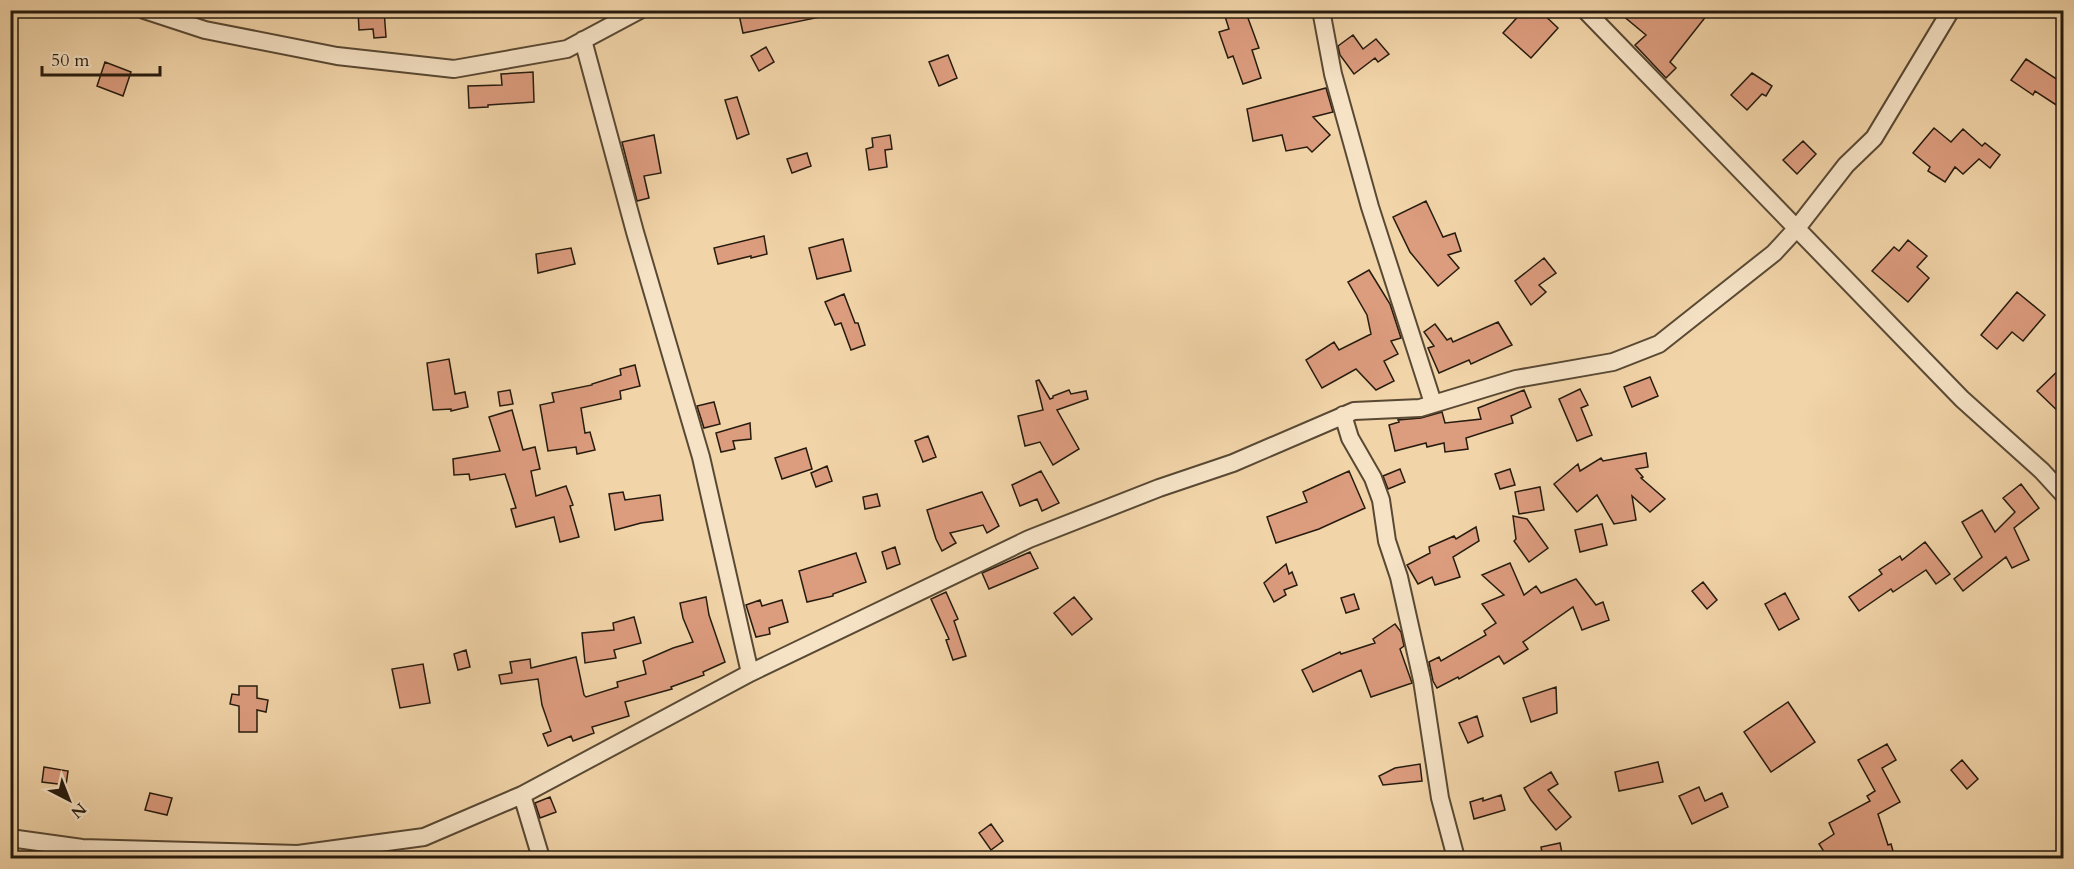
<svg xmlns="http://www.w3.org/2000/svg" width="2074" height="869" viewBox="0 0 2074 869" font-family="Cardo,serif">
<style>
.building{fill:#dc9c7e;stroke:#261b0e;stroke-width:1.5}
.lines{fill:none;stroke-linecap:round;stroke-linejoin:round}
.street-casing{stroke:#594934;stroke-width:20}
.street{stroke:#f6e3c6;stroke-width:16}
</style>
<rect width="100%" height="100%" fill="#f1d4a8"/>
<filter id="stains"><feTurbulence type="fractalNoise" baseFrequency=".00333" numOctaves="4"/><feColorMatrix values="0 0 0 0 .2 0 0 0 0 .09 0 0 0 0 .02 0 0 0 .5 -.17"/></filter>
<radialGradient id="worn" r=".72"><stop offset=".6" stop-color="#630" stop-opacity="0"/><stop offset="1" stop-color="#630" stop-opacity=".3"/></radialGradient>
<path class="building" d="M358,10H384L386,37L374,38L373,29L359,30Z
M738,10H824L825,16L743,33Z
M1223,10H1245L1259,48L1252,50L1261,78L1243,84L1233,56L1228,58L1219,32L1229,29Z
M1524,10H1539L1558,28L1531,58L1503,33Z
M1616,10H1678L1687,17L1691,10H1711L1670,62L1676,68L1666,78L1635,45L1646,35Z
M1353,35L1363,49L1376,39L1389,54L1378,62L1375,58L1354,74L1340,55L1338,46Z
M766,47L774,62L759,71L751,56Z
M948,55L957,78L939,86L929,62Z
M2026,59L2064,84V110L2035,91L2033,95L2011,80Z
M105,62L131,72L123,96L97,86Z
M533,72L534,102L488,105V107L469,108L468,86L502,85L501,74Z
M1752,73L1772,86L1766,96L1762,94L1747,110L1731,95Z
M1326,88L1333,112L1313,117L1330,135L1312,152L1307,147L1286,151L1282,135L1253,141L1247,109Z
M737,97L749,134L737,139L725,100Z
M1934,128L1951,142L1963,129L1982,146L1985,143L2000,155L1990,168L1979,159L1963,174L1955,167L1945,182L1928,171L1930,167L1913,153Z
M654,135L661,173L644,176L649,198L637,201L622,142Z
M890,135L892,149L885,150L887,167L869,170L866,149L873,147L872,138Z
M1803,141L1816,154L1797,174L1783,160Z
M807,153L811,166L792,173L787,159Z
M1426,201L1443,237L1455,233L1461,251L1448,255L1459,268L1438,286L1410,252L1393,217Z
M764,236L767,254L751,258V256L718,264L714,248Z
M843,239L851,271L817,279L809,248Z
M1908,240L1927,256L1917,267L1929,278L1908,302L1872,271L1894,247L1899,251Z
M571,248L575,264L538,273L536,254Z
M1544,258L1556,273L1539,285L1546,292L1531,305L1515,281Z
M1369,270L1390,304L1401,338L1391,341L1398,354L1384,361L1394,381L1376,390L1356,369L1322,388L1306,360L1334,342L1339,350L1371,334L1367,315L1348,282Z
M2017,292L2045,315L2023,341L2012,332L1997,349L1981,335Z
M844,294L855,323H858L865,345L851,350L841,323L835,325L825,302Z
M1498,322L1512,345L1471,364L1469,360L1439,373L1428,348L1434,346L1424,332L1435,324L1447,340L1451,338L1453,342Z
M449,359L455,394L465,392L468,407L451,411V409L433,410L427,363Z
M635,365L640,386L620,391L621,399L581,408L585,433L590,432L595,450L577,454L576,447L548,451L540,405L554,402L552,393L592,385V384L621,375L620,369Z
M2064,365V417L2037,391Z
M1650,377L1658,396L1632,407L1624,387Z
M1039,380L1050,399L1053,398V396L1069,390L1071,394L1086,391L1088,399L1057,410L1079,449L1053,465L1040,442L1025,446L1018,416L1043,410L1036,381Z
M1580,389L1588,405L1581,408L1592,435L1577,441L1559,399Z
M510,390L513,404L500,406L498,392Z
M1524,390L1531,407L1511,416L1513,423L1466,438L1468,449L1445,452L1444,443L1427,447L1426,443L1395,451L1389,425L1399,422L1398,420L1421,418L1442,412L1445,423L1481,419L1478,408Z
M714,402L720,424L704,428L697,406Z
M512,410L523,450L535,447L540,469L531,471L536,496L566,486L573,505L570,506L579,537L560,542L554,517L516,527L511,509L516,508L505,474L470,480L469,474L454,475L453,459L500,451L489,417Z
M750,423L751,439L733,441L735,449L721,452L716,433Z
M928,436L936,457L923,462L915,441Z
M806,448L812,469L782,479L775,458Z
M1646,453L1648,467L1636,469L1643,477L1641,478L1665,499L1650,512L1632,496L1636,520L1614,524L1597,495L1577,512L1554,484L1578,464L1580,471L1601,458L1603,461Z
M827,466L832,481L816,487L811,473Z
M1400,469L1405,482L1388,489L1383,476Z
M1510,469L1515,485L1500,489L1495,474Z
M1041,471L1059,503L1042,511L1037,499L1020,506L1012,485Z
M1349,471L1365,508L1319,529L1276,543L1267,517L1307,502L1303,492Z
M2021,484L2039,508L2014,528L2029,560L2012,568L2006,557L1963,591L1954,579L1982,557L1962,522L1982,510L1995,532L2015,512L2003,498Z
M1540,487L1544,510L1519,514L1515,492Z
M623,492L625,500L660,495L663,520L641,523L615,530L609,494Z
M982,492L999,526L987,533L983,525L950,533L956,543L942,551L936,539L927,510Z
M877,494L880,506L865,509L863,497Z
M1513,516L1527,519L1548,548L1529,562L1514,541L1516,539Z
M1602,524L1607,545L1580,552L1575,530Z
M1476,527L1479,541L1453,557L1460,577L1435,585L1432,577L1418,584L1407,565L1430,553L1429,547L1454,536L1456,539Z
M1925,542L1950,574L1936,584L1926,570L1893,592L1891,589L1859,611L1849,597L1882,574L1879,570L1900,556L1902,560Z
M895,547L900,564L887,569L882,552Z
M1030,552L1038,568L989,589L982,573Z
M856,553L866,582L833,594V596L807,602L799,571Z
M1510,563L1524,595L1536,586L1541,593L1576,579L1596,605L1603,602L1609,620L1582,630L1573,607L1523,642L1528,649L1504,664L1499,656L1459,679L1458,677L1437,688L1433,681L1429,662L1439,657L1441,661L1486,635L1484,631L1496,623L1482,604L1504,595L1482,575Z
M1286,564L1289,574L1292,572L1297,585L1284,590L1286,595L1274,602L1264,583Z
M1703,582L1717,600L1707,609L1692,591Z
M946,592L958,619L954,621L966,656L953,660L946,640L949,639L931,599Z
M1785,593L1799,619L1779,630L1765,604Z
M1354,594L1359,609L1346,613L1341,598Z
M706,597L709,615L725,662L703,672L704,675L671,687L672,689L625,702L629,716L592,727L594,733L573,741L571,736L548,746L543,734L551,731L542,705L538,679L501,684L499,675L512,673L510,662L530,659L531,668L576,657L584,695L586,697L618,687L617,682L646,674L643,661L673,648L693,642L683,618L680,603Z
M1074,597L1092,619L1072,635L1054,613Z
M760,600L762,606L782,600L788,622L769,628L770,634L756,637L746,605Z
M634,617L641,643L614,650L616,658L585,663L582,633L614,630L613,623Z
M1395,624L1401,632L1404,646L1400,649L1412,683L1371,697L1361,670L1313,692L1302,670L1340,652L1341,654L1375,643L1373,639Z
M466,650L470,667L458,670L454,654Z
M423,664L430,703L400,708L392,669Z
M239,686H257V698L268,700L266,712L257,710V732H239V706L230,704L232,694L239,695Z
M1556,687L1557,713L1531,722L1523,698Z
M1788,702L1815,742L1771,772L1744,732Z
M1477,716L1483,736L1468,743L1459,723Z
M1887,744L1896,760L1882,768L1900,802L1878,814L1888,845L1891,844L1895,858H1828L1819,844L1834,834L1829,823L1870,801L1867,796L1875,791L1858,760Z
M1962,760L1978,779L1967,789L1951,770Z
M1658,762L1663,782L1619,791L1615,772Z
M1420,764L1422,781L1383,785L1379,776L1395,768Z
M44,767L68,771L66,785L42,782Z
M1551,772L1558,784L1548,790L1571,817L1556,830L1531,800L1524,788Z
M1699,787L1705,801L1722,793L1728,807L1692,824L1679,796Z
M150,793L172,798L167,815L145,810Z
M1501,795L1505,810L1474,819L1470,802L1483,798V801Z
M550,797L556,812L540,818L535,803Z
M991,824L1003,841L991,850L979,833Z
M1560,843L1563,858H1543L1541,847Z"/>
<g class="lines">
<defs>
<path id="street" d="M144,10L205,30L337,56L454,69L567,49L640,10
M1321,10L1333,74L1370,207L1433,403
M1585,10L1962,399L2042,471L2064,495
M583,40L635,232L701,457L750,673
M1343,415L1350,438L1373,478L1381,500L1387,541L1399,577L1422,680L1440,798L1456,858
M522,795L541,858
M10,838L82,848L298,854L424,837L522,795L750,673L1029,539L1159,488L1233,463L1354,411L1420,408L1516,379L1613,362L1659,344L1774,253L1797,228L1846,165L1874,138L1951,10"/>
</defs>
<use href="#street" class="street-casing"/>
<use href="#street" class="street"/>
</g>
<rect width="2074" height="869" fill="none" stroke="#f1d4a8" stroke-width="36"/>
<rect x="12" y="12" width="2050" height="845" fill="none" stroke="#261b0e" stroke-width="3"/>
<rect x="18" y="18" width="2038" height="833" fill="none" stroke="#261b0e" stroke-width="1.5"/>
<g transform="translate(69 800) rotate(138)" stroke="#f6e3c6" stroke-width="4.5" paint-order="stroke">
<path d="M0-4.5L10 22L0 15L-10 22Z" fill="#261b0e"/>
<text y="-9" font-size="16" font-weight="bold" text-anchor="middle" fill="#261b0e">N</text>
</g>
<path d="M42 66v9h118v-9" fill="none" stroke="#261b0e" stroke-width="3"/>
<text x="51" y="66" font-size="18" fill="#261b0e" stroke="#f6e3c6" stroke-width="4.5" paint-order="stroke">50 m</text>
<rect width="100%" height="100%" filter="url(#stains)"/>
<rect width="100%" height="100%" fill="url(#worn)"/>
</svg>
